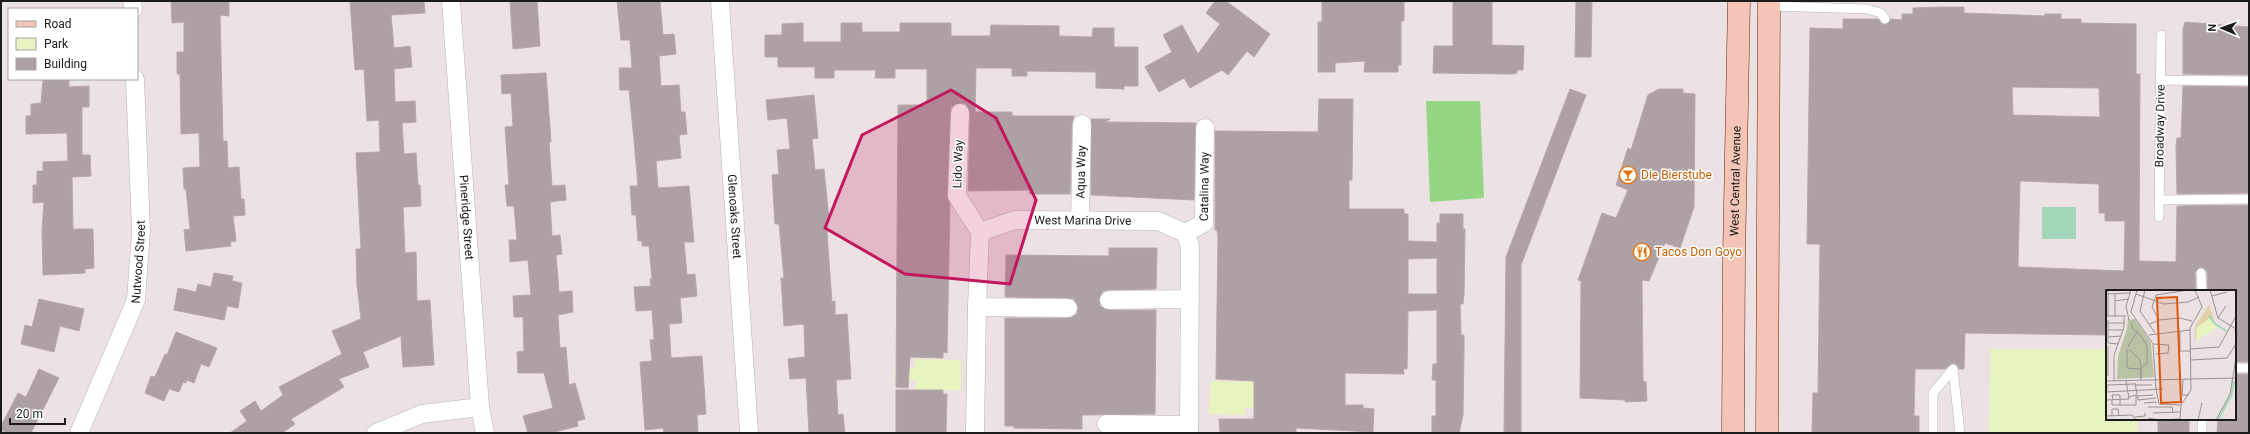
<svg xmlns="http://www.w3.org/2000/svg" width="2250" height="434" viewBox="0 0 2250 434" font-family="Roboto,sans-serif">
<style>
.park{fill:#e7f4c0}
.pitch{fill:#95d684}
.water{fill:#a4d7b9}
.building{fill:#ada1a5;stroke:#bca5ae;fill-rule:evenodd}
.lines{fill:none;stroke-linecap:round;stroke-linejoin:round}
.service-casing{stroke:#b4b4b4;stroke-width:10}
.minor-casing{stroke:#b4b4b4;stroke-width:19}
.secondary-casing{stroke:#67260d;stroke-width:23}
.service{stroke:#fff;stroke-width:9}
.minor{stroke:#fff;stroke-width:18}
.secondary{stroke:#f4c5b7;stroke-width:22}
.marked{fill:#c2185b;fill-opacity:0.2;stroke:#c2185b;stroke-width:3;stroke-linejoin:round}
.labels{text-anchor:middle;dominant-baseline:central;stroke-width:3;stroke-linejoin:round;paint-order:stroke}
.street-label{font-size:12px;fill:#1b1b1b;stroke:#fff}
.food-label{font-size:12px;fill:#c56008;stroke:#fff;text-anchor:start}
.inset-river{fill:none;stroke:#a4d7b9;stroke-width:2}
.inset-road{fill:none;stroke:#989293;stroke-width:1}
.view{fill:#de560d;fill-opacity:0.15;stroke:#de560d;stroke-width:2}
.inset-edge{fill:none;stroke:#1b1b1b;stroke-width:2}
</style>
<rect width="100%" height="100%" fill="#ece1e3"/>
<path class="park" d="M1991,349H2107V419H2137V433H1989Z
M915,359L961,360V390H915L916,380H895V367L915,368Z
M1210,381L1253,382V388L1273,389L1272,408H1245V415L1209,414Z"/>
<path class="pitch" d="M1426,101H1480L1484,198L1430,202Z"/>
<path class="water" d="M2042,207H2076V239H2042Z"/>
<path class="building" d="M171,1H229V16L220,15L223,141H227L228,168L239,167L241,199H244L245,215L233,216L236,241L230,242L231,246L186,251L184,230L190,229L186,189H184L183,168L200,167L199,133L181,134L180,74H177V52H184V22L172,23Z
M350,1H424L425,13L391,15L394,48L410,46L412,67L394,69L395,102L415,101L416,122L402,123L404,154L416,153L418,185H420L421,206L403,207L405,253L416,252L417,301L430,300L434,365L403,367L401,336L363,352L369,367L339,379L344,387L291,419L295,424L282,433H230L247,421L240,411L255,401L261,411L283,395L279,387L342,354L332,331L361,319L357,285L356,249H361L356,153L380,152L379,120L367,121L364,69L355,70Z
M510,1H537L540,46L513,49Z
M617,1H660L663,35L674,34L676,54L659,56L661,86L679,85L681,112H685L687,134L679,135L681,158L656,161L658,188L689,186L694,242H684L687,275L695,274L697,296L680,298L682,323L669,324L671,358L702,356L706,414L697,415L698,433H664L663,428L645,430L640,362L652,361L650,340H654L652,310L636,311L634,287L651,286L650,279H652L649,246H642V241H638L636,215H632L630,186H638L634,140L629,90H620L619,68H632L630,40H621Z
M1215,1H1226L1270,34L1254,57L1247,51L1228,75L1222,70L1190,88L1184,78L1159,92L1145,67L1172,52L1163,35L1182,25L1198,54L1220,24L1206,13Z
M1322,1H1404V21H1401V65H1398V72H1364L1365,61L1335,63V72H1318V22H1322Z
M1453,1H1492V45L1524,46L1523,70H1517V73L1512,74L1433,73L1434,46H1453Z
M1576,1H1592L1591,57H1575Z
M1942,7H1964V13L2045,16V14H2061V19H2081V23L2136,24V74H2140L2139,261L2176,262L2177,206L2249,205V362H2235V291H2208L2207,272L2204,268L2200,267L2195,273L2196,291H2107V335L1965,333L1964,369H1959L1957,365L1953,363L1945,369H1915L1914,416H1919V433H1812L1813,393H1818L1820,244H1807L1810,28L1843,29V19H1878L1882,24L1886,25L1891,19L1902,20V14H1913V8ZM2012,87L2099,88L2100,117L2013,115ZM2020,181L2099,184V213H2105V221H2125L2124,271L2018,267Z
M2185,22L2249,27V75L2183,74V29Z
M803,23V42H841V23H862V32H900V23H951V36H990L991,25L1059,26V36L1092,37L1093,28H1114V47H1138V86H1124V89L1096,88V72L1027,71V76H1012V68H976L975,112H1012V116H1074L1072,124L1070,194H1029L1030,190L968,191L970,113L966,104L961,103L951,107L947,196L950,204L947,353L943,352V358L910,357L908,388L896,387L898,105H927V69H895V78H875L876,70H834V78H815V67H778V57H765V35H782V24Z
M546,73L551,142H549L552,186L565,185L566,200L550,202L552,236L560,235L562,254L556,255L559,292L572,291L573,312L558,315L560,348L566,347L569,385L575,383L585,419L577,421L578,426L551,433H528L523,416L553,408L544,373H518L517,352L524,351L523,317H514L513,296L531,295L528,260L510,262L509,240H517L514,206H507L505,185H509L505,127L513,126L511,93L502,94L501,75Z
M43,79H69V87L89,86V107H82V155H90L91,176L72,177L73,229H93L94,268L85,269V273L43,275L42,230L44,202L33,203V185H37V171H43V162L68,161L67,133L26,134V116H31V104L41,103Z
M2183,86L2249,87V193L2177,194L2176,146L2177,138H2181Z
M1570,89L1586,95L1521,265V433H1504L1506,257Z
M1659,89H1683V93L1695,94L1694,207L1680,248L1665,243L1649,281L1642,280L1643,381L1646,382L1647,401L1625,402V400L1580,398L1581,281L1578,280L1602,213L1616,218L1628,190L1616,185L1628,148L1631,150L1648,95Z
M814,95L818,138L812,139L815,170L824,169L829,219H826L832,302L835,301V315L847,314L851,379L836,380L838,415L843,414L845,433H809L806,378L790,379L788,359L805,357L804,324L784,326L781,278H784L779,224H775L772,175L779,174L777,150L790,149L787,118L768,120L766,100Z
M1319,99H1353L1352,180H1349V209H1404V214H1408V241L1437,242V223H1440V214H1463V229H1465L1464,294L1463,304H1460L1461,335H1464V351L1463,415L1459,433H1432V416H1436V380H1432L1433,364H1437V310L1408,311L1407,369H1403L1404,374L1345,373V405H1363V408L1374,409L1373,432L1296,428V433H1220L1219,419H1254V381L1216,379L1218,238L1217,230H1215V131L1318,132ZM1437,258V294H1408V259Z
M1091,119H1110L1105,122L1196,123L1194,200L1091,195Z
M1109,248H1157L1156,289L1108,290L1103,291L1099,300L1100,306L1109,310H1156L1155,414L1082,415V429L1014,428V426H1005V318H1068L1077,314L1078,308L1074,299L1068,298L1005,297L1006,255L1109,256Z
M214,273L233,276L232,281L242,283L238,308L227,306L224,320L174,310L178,288L196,292L198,284L211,287Z
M39,299L84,309L79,331L60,326L54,352L21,344L25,325L32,327Z
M176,332L217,348L209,367L201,364L194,383L187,380L186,383L183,382L179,392L169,389L164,401L145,393L151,376L155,377L165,354L167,355Z
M39,369L59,378L31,433H7L1,430V426L18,393L26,397Z
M2235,374H2249V433H2217L2218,419H2235Z
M896,390H943V394H947L946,433H896Z
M2158,419H2189V433H2158Z"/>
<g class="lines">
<defs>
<path id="service" d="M1769,6L1867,9L1881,13L1885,19
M2160,80L2249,81
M2159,200L2249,199
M2159,217L2161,35
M2201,273L2202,291
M2235,368H2249
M1953,369L1960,433
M1933,433V393L1953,369
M2202,433V419"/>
<g id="minor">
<path d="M132,1L133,9"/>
<path id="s1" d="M451,1L480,407L485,433"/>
<path id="s2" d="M720,1L749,433"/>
<path d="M960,113L957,196L980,232"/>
<path id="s3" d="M1080,221L1082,124"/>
<path id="s4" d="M1185,233L1204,223L1205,128"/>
<path d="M1109,300L1190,299"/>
<path d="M977,307L1068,308"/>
<path d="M1106,424L1189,425"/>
<path id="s5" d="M79,433L136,300L141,231L135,79"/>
<path d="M376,433L422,414L480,407"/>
<path id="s6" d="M975,433L977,307L980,232L1015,220L1158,221L1185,233L1190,246L1189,433"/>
</g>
<g id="secondary">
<path id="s7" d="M1733,433L1734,256L1739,1"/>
<path d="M1767,433L1769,1"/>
</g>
</defs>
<use href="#service" class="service-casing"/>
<use href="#minor" class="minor-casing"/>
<use href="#secondary" class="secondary-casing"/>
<use href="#service" class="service"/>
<use href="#minor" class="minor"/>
<use href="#secondary" class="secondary"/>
</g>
<path class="marked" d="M951,90L996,118L1036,200L1010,284L905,274L825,228L862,135Z"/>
<defs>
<symbol id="bar-ring" viewBox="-11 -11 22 22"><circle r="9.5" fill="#fff" stroke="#e8710a" stroke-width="1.5"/><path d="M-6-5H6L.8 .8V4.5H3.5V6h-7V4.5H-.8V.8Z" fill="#e8710a"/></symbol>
<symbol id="restaurant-ring" viewBox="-11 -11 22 22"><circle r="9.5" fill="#fff" stroke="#e8710a" stroke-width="1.5"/><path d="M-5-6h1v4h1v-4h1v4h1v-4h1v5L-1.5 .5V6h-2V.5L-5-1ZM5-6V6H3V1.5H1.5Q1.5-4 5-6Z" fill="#e8710a"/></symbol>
</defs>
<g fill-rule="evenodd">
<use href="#bar-ring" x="1618" y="165" width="20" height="20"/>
<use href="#restaurant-ring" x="1632" y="242" width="20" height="20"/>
</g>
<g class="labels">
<g class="street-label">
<text transform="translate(2160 126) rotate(-89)">Broadway Drive</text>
<text transform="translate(958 164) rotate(-88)">Lido Way</text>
<text stroke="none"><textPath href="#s3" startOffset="49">Aqua Way</textPath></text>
<text stroke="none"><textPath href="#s7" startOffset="252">West Central Avenue</textPath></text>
<text stroke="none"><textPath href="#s4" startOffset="58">Catalina Way</textPath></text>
<text stroke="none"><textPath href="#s1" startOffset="217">Pineridge Street</textPath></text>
<text stroke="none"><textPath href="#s2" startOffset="216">Glenoaks Street</textPath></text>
<text stroke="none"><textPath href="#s6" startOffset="306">West Marina Drive</textPath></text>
<text stroke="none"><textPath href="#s5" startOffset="183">Nutwood Street</textPath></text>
</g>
<g class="food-label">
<text x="1641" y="175">Die Bierstube</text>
<text x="1655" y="252">Tacos Don Goyo</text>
</g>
</g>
<g transform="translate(2106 290)">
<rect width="130" height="130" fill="#ece1e3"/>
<path d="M103,15L109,32L89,51V36Z" fill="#e3d1aa"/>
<path d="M29,29L45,53L48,87L11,89L12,66L21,39L22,30Z" fill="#b9c3a4"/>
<path d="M104,28L112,37L90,51L91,37Z" fill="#e7f4c0"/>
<path class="inset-river" d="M103,25L108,33L120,41M112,130L125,106L128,91"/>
<path class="inset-road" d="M31,0L25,22L47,54L50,99M39,0L34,21L49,43M104,0L112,28L130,39M2,4L24,3M9,4V26M30,4L58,14L82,12L93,7M106,6L121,2M9,11L22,9M0,26H20M2,26V0M112,28L120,16M2,30V53L12,54L18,37V27M23,30L20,16L25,0M53,30L46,17L50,5L83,0M2,33H18M44,34L53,30L74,28L86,31M2,40H17M74,41V61H85M43,45L84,40M2,47L15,46M47,54L63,55L62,63L50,64M22,57L31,42M21,59V78L34,79L41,73V56L36,47L27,39L25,33M23,59L34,70L35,78M84,59L113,57L130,26M85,70L121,68L130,54M2,86V56M35,88V78V90M77,90L76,105H83M0,91L130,88M8,91V65L12,54M29,93L32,110L50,108M29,95H46M50,99L53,114L75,115M0,102L57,99M32,106L47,105M0,110L23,109L20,91M6,110V115H30V105L23,107M7,110L6,105H14V115M0,113L1,95L29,94M38,113L51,112M42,117H66L67,122M47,123L74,122M0,126L26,125L30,130M6,126V119H12L13,126M29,127L39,126V123M42,128L54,130M56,130L74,129M74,130L75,115L85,100L84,38L96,17L89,0M92,130L96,113M110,130L124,104L130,68"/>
<path class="view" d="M71,7L75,112L55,113L51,8Z"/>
<rect width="130" height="130" class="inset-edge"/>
</g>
<rect width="2250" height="434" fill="none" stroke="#1b1b1b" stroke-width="4"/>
<rect x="8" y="8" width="130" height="72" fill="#ffffff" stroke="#a4a4a4"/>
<rect x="16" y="21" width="20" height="6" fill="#f4c5b7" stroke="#a4a4a4"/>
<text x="44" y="28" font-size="12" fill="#1b1b1b">Road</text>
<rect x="16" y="38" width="20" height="12" fill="#e7f4c0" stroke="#a4a4a4"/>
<text x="44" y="48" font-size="12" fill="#1b1b1b">Park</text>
<rect x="16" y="58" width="20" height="12" fill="#ada1a5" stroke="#a4a4a4"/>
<text x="44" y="68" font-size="12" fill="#1b1b1b">Building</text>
<g transform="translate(2222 28) rotate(272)" stroke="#ffffff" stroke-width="3" paint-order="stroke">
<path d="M0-3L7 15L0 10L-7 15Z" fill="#1b1b1b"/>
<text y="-6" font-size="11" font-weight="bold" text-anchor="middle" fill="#1b1b1b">N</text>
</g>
<path d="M10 418v6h55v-6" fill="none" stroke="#1b1b1b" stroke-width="2"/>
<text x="16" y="418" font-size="12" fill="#1b1b1b" stroke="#ffffff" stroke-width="3" paint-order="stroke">20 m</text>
</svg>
